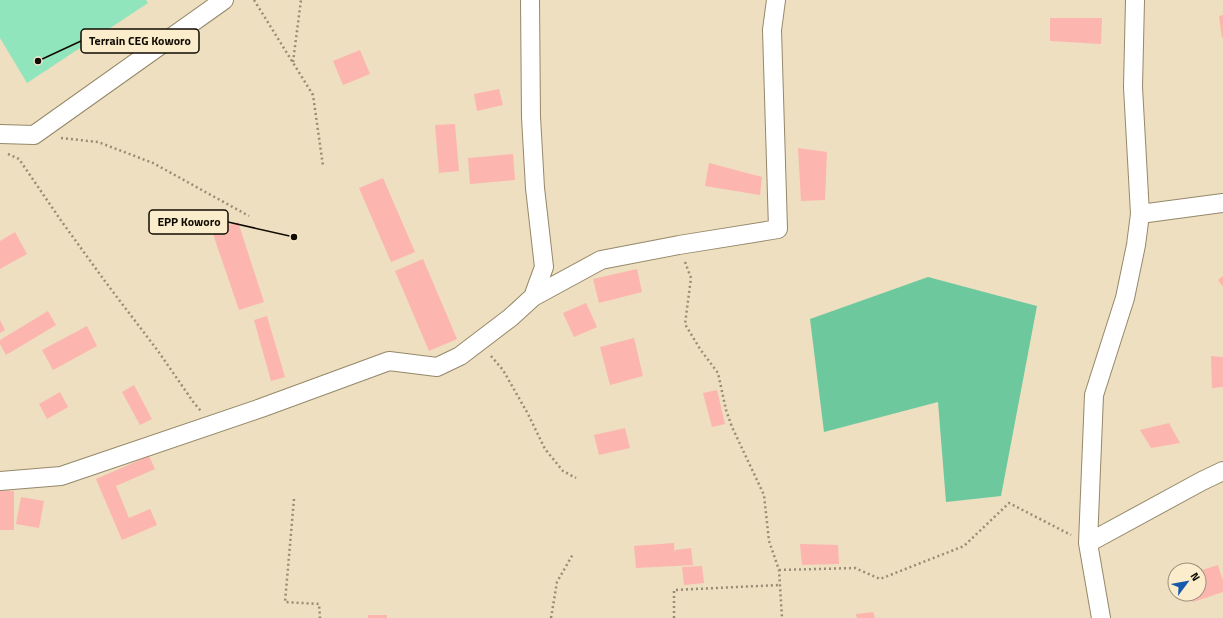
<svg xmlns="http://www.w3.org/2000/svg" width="1223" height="618" viewBox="0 0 1223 618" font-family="'Titillium Web',sans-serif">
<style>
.green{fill:#91e5bd}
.forest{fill:#6ec89e}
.building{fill:#fdb5af}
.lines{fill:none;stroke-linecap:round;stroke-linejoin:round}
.minor-casing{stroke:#95886a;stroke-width:20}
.path{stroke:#978c75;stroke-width:2.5;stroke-dasharray:2 3;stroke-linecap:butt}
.minor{stroke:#fff;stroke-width:18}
.leader{fill:none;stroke:#100b02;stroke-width:1.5}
.callout-dot{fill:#100b02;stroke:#fbeccc;stroke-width:1.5}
.callout{fill:#fbeccc;stroke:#100b02;stroke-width:1.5}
.callout-label{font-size:12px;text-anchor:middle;font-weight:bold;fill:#100b02}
</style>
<rect width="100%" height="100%" fill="#eddfbf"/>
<path class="green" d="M0,0H146L148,3L27,83L0,38Z"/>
<path class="forest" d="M928,277L1037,306L1001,496L946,502L938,402L824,432L810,319Z"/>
<path class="building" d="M1223,15V37L1222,38L1219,16Z
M1050,18H1102L1101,44L1050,41Z
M360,50L370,74L343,85L333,61Z
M499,89L503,105L477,111L474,94Z
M455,124L459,171L439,173L435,125Z
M798,148L827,152L825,200L801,201Z
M513,154L515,180L470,184L468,158Z
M709,163L762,177L760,195L705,186Z
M383,178L415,252L391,262L359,188Z
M238,222L264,302L239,310L212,231Z
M15,232L27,254L0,269V241Z
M423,259L457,339L429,351L395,271Z
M637,269L642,292L599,303L593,279Z
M1223,276V287L1218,280Z
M586,303L597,327L574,337L563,313Z
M48,311L56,325L6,355L0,344V340Z
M267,316L285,377L271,381L254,320Z
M0,320L5,330L0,333Z
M87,326L97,346L53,370L42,350Z
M634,338L643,376L610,385L600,347Z
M1211,356L1223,357V387L1212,388Z
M134,385L152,419L140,425L122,392Z
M717,390L725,424L712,427L703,393Z
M60,392L68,407L47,419L39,404Z
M1169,423L1180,443L1151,448L1140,430Z
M625,428L630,448L599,455L594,435Z
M149,456L155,469L116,486L129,518L150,509L157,525L122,540L96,479Z
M0,490L14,491V530H0Z
M21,497L44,501L39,528L16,524Z
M674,543L675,557V550L691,548L693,565L636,568L634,546Z
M800,544L838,545L839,564L802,565Z
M1218,565L1223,581V592L1193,602L1190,594H1199V571Z
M702,566L704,583L684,585L682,567Z
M873,612L875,618H857L856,614Z
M368,615H387V618H368Z"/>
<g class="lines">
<defs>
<path id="minor" d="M530,0L531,117L535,188L544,267L533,297
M0,134L34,135L224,0
M1140,214L1223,203
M0,481L61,476L261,408L389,361L437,367L460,356L510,318L533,297L601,260L679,245L778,229L772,30L776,0
M1088,543L1202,481L1223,471
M1101,618L1088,543L1094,395L1125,298L1136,245L1140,214L1133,87L1135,0"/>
</defs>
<use href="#minor" class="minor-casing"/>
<path class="path" d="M254,0L313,95L323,166
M293,62L301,0
M61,138L98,142L153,163L249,216
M8,154L19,159L62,222L107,284L158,351L194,403L201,411
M685,262L691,278L685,324L700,349L718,373L726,410L732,427L764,495L769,541L779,570L782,618
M491,356L503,370L528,414L545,449L563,471L576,478
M294,499L285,602L319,604L320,618
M779,570L855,568L880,579L964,546L1009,503L1071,535
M551,618L557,582L573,554
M674,618V590L780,585"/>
<use href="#minor" class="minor"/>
</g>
<path class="leader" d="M38 61L81 41M294 237L228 222"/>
<g class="callout-dot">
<circle cx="38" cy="61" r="4"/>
<circle cx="294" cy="237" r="4"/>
</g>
<g class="callout">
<rect x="81" y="29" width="118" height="24" rx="4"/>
<rect x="149" y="210" width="79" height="24" rx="4"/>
</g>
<g class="callout-label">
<text x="140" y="45">Terrain CEG Koworo</text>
<text x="189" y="226">EPP Koworo</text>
</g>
<g transform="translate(1187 582) rotate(58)"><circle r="19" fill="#fbeccc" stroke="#9d927b"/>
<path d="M0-3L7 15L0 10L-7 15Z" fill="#175aaa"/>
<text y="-6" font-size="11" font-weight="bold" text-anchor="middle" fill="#100b02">N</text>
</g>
</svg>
